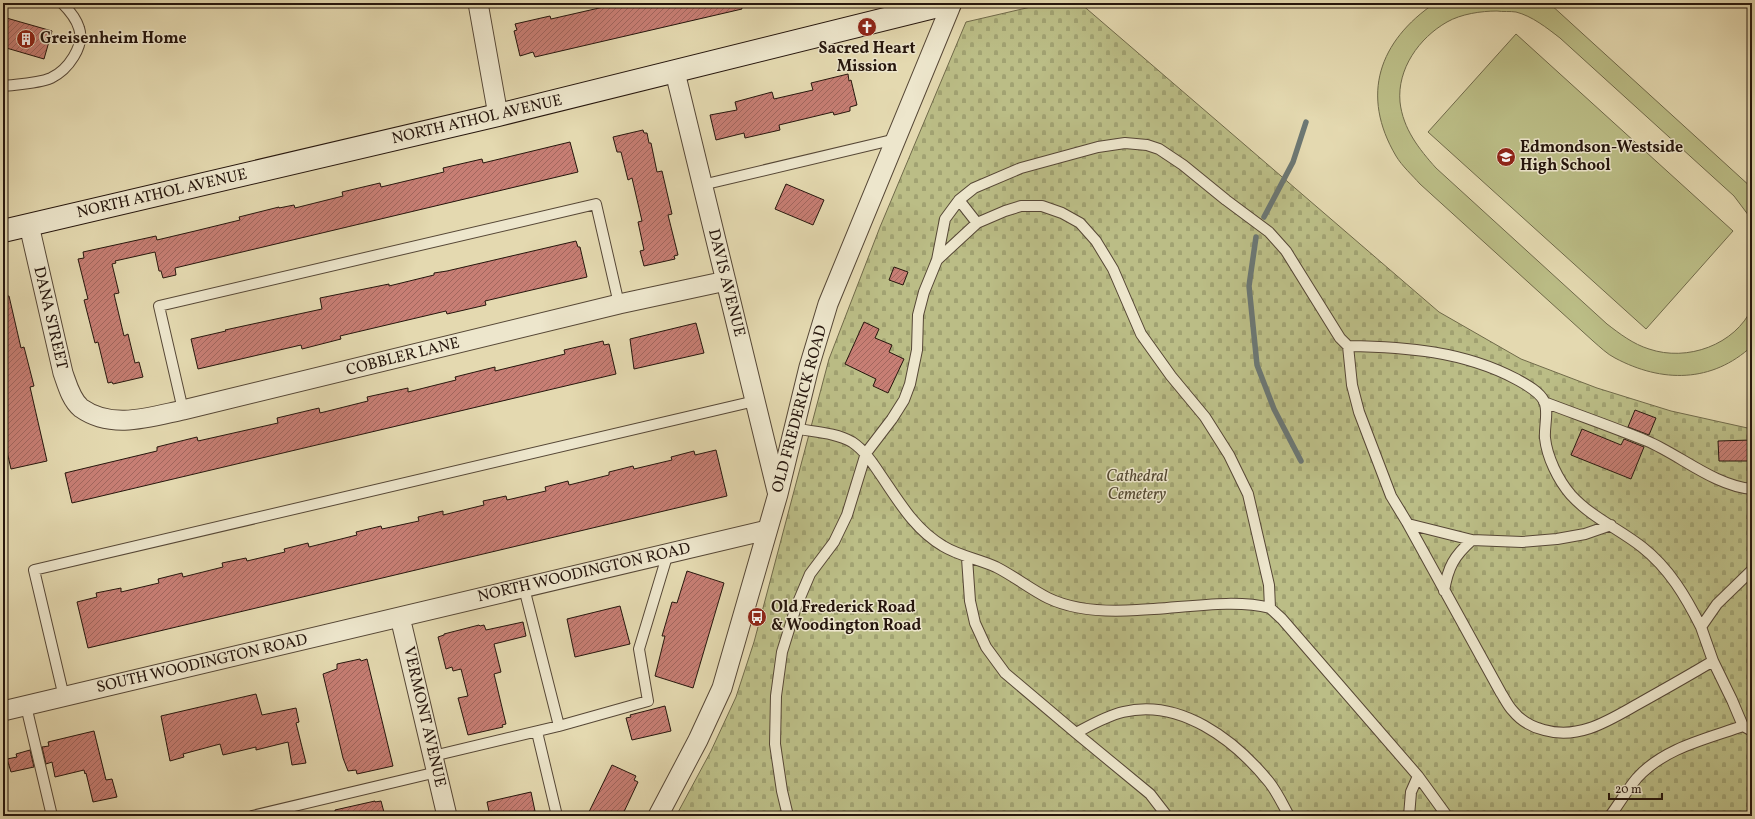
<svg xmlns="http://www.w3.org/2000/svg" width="1755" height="819" viewBox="0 0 1755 819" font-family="Vollkorn,serif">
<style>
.green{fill:#bbbd86;stroke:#706a4a}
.cemetery{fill:url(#cemetery-stones);stroke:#706a4a}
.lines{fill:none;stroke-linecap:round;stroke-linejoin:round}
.stream{stroke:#6c7773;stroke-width:5.5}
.building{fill:url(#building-hatch);stroke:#26160d}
.lane-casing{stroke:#564736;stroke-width:12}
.street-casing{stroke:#564736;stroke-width:21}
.secondary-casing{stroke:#26160d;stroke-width:24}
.lane{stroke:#ede6cc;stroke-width:10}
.street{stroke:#ede6cc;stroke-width:19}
.secondary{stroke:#ede6cc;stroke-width:22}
.labels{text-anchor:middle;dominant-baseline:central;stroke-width:3;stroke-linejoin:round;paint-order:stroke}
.poi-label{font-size:16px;font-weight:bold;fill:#26160d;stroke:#ede6cc;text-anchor:start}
.street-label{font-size:16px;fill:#26160d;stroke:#ede6cc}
.park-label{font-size:16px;font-style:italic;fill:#534831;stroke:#ede6cc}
</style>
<defs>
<pattern id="cemetery-stones" width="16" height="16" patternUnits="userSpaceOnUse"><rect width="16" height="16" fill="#bbbd86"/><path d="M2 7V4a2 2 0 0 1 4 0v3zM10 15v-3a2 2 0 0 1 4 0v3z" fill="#a1a272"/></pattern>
<pattern id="building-hatch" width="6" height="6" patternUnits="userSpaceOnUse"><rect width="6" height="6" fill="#c77e74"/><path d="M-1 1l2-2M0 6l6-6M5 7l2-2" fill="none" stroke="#a1665e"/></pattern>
</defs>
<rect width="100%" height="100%" fill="#e4d9b0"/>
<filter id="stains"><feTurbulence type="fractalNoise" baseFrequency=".005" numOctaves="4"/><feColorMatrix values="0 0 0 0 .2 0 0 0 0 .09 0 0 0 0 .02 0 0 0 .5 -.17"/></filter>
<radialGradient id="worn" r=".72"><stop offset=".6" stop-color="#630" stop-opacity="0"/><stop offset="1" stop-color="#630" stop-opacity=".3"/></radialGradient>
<path class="green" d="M1435,3H1549L1752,188V220L1734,196L1560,38C1547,28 1532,16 1516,12C1510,11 1503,12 1497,11C1481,11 1461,14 1447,22C1419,38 1397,69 1400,102C1403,129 1419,149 1436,168L1607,324C1620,334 1633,344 1649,349C1687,362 1735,345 1752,308V346C1712,383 1662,383 1615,358C1607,354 1600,347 1593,341L1420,184C1412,175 1402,166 1396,156C1360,95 1379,41 1435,3Z
M1516,34L1733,231L1646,329L1428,132Z"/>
<path class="cemetery" d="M1048,3H1080L1439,312L1521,359L1597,388L1671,411L1752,429V816H676L711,751L736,697L754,642L829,359L880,227L966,22Z"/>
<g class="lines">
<path class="stream" d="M1264,217L1293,162L1306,122
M1256,237L1249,286L1257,365L1274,409L1301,461"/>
</g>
<path class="building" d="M621,3H741L742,9L535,57L533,52L520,56L514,31L517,30L515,24L550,16L551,19Z
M3,17L52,31L44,59L3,47Z
M848,74L849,81L851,80L857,105L850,107V111L834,115L833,112L779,125L780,130L745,138L744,133L716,140L710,115L737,110L735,102L772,92L774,99L813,90L811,83Z
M643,130L644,133H647L649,143H651L657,172L662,171L672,214L668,215L678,255L674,256L675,259L644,266L640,251L644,250L638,222L642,221L632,178L628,180L621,152H617L613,137Z
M570,142L578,172L175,268L176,275L163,278L161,271H159L155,252L115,261L116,263L112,264L119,293L114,294L124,336L128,334L135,363L139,362L143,377L113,384L112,382L108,383L98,342L95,343L84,300L88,299L78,259L84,258L83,252L156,236L157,240L195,231L240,220L239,217L279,207V208L294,205L295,208L343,196L342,192L380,183L381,187L444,172L443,168L482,159L483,163Z
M786,184L824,200L813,225L775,209Z
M576,241L578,247H580L587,277L485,301L486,305L447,314L446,311L340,336L341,339L302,349L301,345L198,369L191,339L226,331L225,330L322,309L320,298L389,284V286L434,275V273L447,271Z
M894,267L908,272L903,285L889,280Z
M3,296H9L21,348L24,347L34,386L30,387L47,461L11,469L3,434Z
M864,322L879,329L875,338L892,345L889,352L904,359L888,393L873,386L876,379L845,364Z
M696,323L704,353L634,369L630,339Z
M603,341L604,345L609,344L616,374L72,503L65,473L157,451V447L197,437L198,441L278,423L277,418L319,408L320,413L368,401L367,397L408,388V392L456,380L455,377L495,367V371L549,358L565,354L564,350Z
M1635,410L1656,418L1649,435L1628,427Z
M1582,429L1621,445L1624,439L1644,447L1631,479L1571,455Z
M1752,440V461H1719L1718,441Z
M716,450L727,496L88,648L77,602L97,597L96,593L121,588V592L159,583L158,579L182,573L183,577L223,567L222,563L246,558L247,561L285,552L284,549L308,543L309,547L357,535L356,532L381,526L382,529L419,521L418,517L443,511V515L484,505L483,501L506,496L507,500L546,491L545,487L568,481L569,485L609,475V472L633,466L634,469L672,460L671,457L694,451L695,455Z
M687,571L724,583L693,688L655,676L665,636H662L672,602L677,603Z
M620,606L630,644L575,657L567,619Z
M523,622L526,636L494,644L501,672L494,674L506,724L502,725L503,727L468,735L458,698L468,696L461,669L453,671L452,667L446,669L438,637L444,635V634L479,625L480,626L484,625L486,630Z
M360,659L361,661L367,659L393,766L357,774L356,770L348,771L343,758L323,674L337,669V664Z
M256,694L262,715L296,708L299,722L296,723L306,763L292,765L288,742L256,750V747L223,755L220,744L183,754L184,757L170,761L161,716Z
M665,706L671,731L632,740L626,718L631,717L630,715Z
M94,731L106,780L112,779L117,797L93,802L86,773L85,774L84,770L55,777L52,762L46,764L42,747L49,746L48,742Z
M30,750L34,767L11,772L7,759L17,757L16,754Z
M612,765L636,776L634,780L638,782L622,816H587Z
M531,792L536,816H490L487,802Z
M375,801V802L381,801L385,816H335V810Z"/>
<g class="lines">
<defs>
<path id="lane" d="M3,86C18,84 37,84 51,78C68,70 85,46 79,28C76,18 69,10 62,3
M702,185L896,139
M959,200L977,223
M937,260L977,223L1005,211L1021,206H1042L1062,213L1080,223L1096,241L1113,269L1141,334L1171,376L1205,417L1229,455L1248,494L1269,585L1270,608L1282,619L1418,776L1447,816
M1348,346C1406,347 1463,351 1516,379C1525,384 1539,391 1544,401C1549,412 1544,426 1545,438C1547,457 1558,480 1571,495C1591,517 1619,529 1642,547C1669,568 1686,597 1701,627
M1544,402C1578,415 1613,427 1647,441C1680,455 1715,486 1752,489
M183,410L159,306L596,204L619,304
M793,428C812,432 835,432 852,442C864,450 872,462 880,474C898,500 914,529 943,546C959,556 979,559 996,567C1014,576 1030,589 1048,598C1075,611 1108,612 1137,610C1178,609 1232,598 1270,608
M1408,524L1472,540L1522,542L1557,539L1585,534L1611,525
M967,558L970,601L975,623L986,647L1005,673L1076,733L1150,794L1167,816
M1752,570L1717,604L1701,627L1713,661L1732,700L1743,726L1752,731
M524,588L559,726
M1444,591C1448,567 1454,556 1472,540
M64,697L34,570L755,401
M26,706L52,816
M537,732L557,816
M1076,733C1091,725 1106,716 1123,712C1180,698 1235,740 1269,782C1277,792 1283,805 1289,816
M433,756L559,726L648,701L639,649L668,553
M252,816L437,772
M788,816L782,791L775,744L776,696L782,652L796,607L810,574L834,542L847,515L866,453L892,419L904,400L910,384L917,350L918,315L924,292L937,260L945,219L959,200L974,188L1021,168L1098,147L1125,143L1147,145L1159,149L1183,165L1226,200L1269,232L1286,251L1340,338L1348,346L1352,385L1359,412L1391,496L1408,524L1501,693C1505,699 1508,706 1513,711C1521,721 1532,727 1544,730C1579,740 1608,721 1638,704C1663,690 1688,676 1713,661
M1409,816L1411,792L1418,776
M1610,816C1619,804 1627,790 1637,778C1664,748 1706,739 1743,726"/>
<path id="street" d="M478,3L498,115
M675,72L777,491
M29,225L63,373C67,384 71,400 81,408C112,430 150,417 183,410L619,304L726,281
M400,617L447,816
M3,711L767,530
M658,816L698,740L722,688L778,494L809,367L828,304L952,3"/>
<path id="secondary" d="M3,231L498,115L950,3"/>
</defs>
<use href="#lane" class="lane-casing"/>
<use href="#street" class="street-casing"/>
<use href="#secondary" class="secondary-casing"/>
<use href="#lane" class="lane"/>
<use href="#street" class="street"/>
<use href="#secondary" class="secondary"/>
</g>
<defs>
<symbol id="church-disc" viewBox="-11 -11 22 22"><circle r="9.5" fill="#8f2418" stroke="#ede6cc"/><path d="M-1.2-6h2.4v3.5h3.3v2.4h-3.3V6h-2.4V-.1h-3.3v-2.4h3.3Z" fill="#fff"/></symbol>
<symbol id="building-disc" viewBox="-11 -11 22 22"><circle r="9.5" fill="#8f2418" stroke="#ede6cc"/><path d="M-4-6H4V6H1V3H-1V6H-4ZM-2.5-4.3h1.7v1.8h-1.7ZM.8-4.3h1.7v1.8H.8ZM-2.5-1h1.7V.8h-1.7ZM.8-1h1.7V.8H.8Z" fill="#fff"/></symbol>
<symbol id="school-disc" viewBox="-11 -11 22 22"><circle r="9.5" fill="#8f2418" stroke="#ede6cc"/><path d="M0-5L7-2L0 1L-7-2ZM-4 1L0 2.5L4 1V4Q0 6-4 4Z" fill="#fff"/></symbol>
<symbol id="bus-disc" viewBox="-11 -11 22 22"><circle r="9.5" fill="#8f2418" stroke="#ede6cc"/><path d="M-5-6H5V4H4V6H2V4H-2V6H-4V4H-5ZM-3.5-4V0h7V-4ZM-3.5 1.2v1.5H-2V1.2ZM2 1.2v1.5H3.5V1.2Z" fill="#fff"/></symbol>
</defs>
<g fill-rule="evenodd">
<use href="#church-disc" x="856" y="16" width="22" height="22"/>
<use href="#building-disc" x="15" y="28" width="22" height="22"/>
<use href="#school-disc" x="1495" y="146" width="22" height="22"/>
<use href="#bus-disc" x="746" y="606" width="22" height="22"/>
</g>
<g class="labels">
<g class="poi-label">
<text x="40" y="39">Greisenheim Home</text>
<text x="867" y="49" text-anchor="middle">Sacred Heart<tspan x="867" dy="18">Mission</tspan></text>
<text x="1520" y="148">Edmondson-Westside<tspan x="1520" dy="18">High School</tspan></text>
<text x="771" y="608">Old Frederick Road<tspan x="771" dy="18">&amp; Woodington Road</tspan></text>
</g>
<g class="street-label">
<text transform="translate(477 120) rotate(-13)">NORTH ATHOL AVENUE</text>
<text transform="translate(162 194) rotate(-13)">NORTH ATHOL AVENUE</text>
<text transform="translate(726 283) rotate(76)">DAVIS AVENUE</text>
<text transform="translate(50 318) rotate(77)">DANA STREET</text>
<text transform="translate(403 357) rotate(-14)">COBBLER LANE</text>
<text transform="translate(800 409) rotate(-75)">OLD FREDERICK ROAD</text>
<text transform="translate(584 573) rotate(-13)">NORTH WOODINGTON ROAD</text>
<text transform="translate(202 664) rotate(-13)">SOUTH WOODINGTON ROAD</text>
<text transform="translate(424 717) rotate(77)">VERMONT AVENUE</text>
</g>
<g class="park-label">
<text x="1137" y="477">Cathedral<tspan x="1137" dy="18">Cemetery</tspan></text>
</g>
</g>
<rect width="1755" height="819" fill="none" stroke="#e4d9b0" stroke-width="16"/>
<rect x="4" y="4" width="1747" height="811" fill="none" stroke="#26160d" stroke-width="2"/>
<rect x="8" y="8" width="1739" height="803" fill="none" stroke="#26160d"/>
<path d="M1609 793v6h53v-6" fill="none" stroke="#26160d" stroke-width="2"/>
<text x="1615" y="793" font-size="12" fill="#26160d" stroke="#ede6cc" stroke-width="3" paint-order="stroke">20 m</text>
<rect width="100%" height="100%" filter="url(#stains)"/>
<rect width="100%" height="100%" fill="url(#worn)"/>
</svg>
